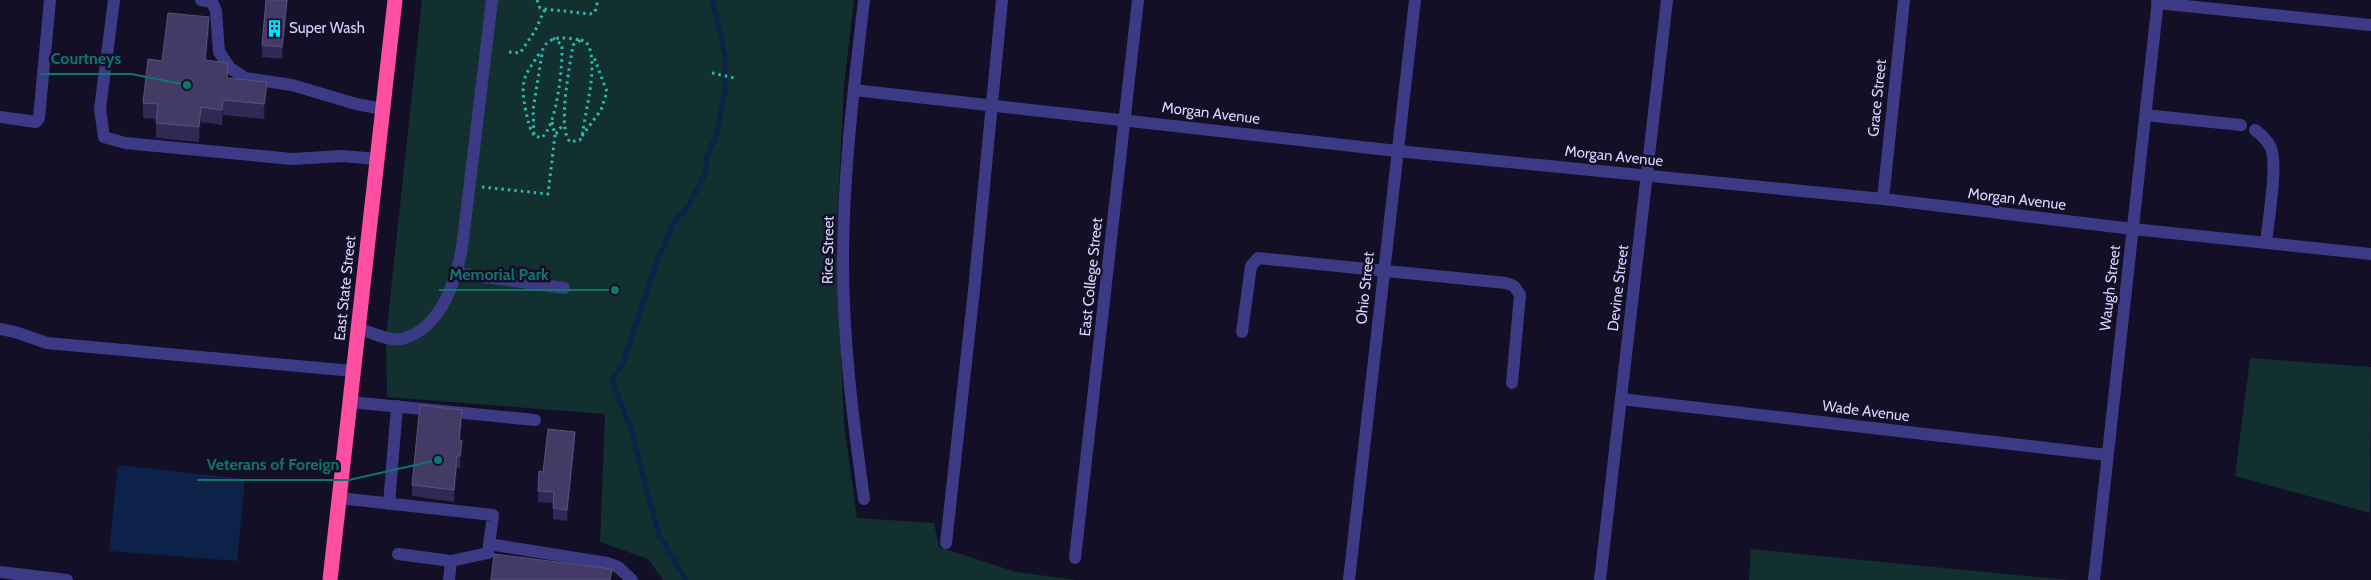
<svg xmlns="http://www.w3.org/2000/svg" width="2371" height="580" viewBox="0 0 2371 580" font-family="Cabin,sans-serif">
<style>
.green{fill:#12302f}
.water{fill:#0c2248}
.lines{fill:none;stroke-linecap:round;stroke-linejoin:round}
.stream{stroke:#0c2248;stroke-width:5}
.path{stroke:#2fb8b0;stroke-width:3;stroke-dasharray:2.5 4;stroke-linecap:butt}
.minor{stroke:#3d3a85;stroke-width:12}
.highway{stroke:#ff4fa3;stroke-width:15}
.wall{fill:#312854}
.shaded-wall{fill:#1d163a}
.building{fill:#433a66;stroke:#5a527e}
.labels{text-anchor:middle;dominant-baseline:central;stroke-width:5;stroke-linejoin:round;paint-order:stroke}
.poi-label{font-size:15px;fill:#d9d4ff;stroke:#130f26;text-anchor:start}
.street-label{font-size:15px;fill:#d9d4ff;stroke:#130f26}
.leader{fill:none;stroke:#0f766e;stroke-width:2}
.callout-dot{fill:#0f766e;stroke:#130f26;stroke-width:2}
.callout-label{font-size:16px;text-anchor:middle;font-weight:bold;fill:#0f766e;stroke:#130f26;stroke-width:5;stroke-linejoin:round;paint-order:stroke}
</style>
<rect width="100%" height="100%" fill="#130f26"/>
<path class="green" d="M422,0H854L844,86L836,242L844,423L857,518L934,523L939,547L1016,572L1076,580H663L648,559L600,542L605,414L387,397L386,337Z
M2250,358L2371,367L2370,513L2235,476Z
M1751,549L2068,580H1749Z"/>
<path class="water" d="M118,465L245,479L237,561L109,551Z"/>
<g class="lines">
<path class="stream" d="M686,580L659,535L631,430L612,380L623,363L658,259L674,222L688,207L705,174L707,155L716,136L725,90V56L713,0"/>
<path class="path" d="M537,0L540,8L545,9L590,14L595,12L598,0
M553,38L562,45C563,64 557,128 541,138L534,135L533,110L543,48C551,34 567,38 581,40
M581,40L585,41C601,57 585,110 583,132L580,140L570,142C557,128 570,65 573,45Z
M509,52L520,53L535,31L545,9
M712,73L735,78
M556,134L564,123
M534,135C529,128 528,120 526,112C520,80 523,78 541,51
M582,136L601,110L607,92L594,57
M482,187L548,194L555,135L552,122"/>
<path class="minor" d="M114,0L100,109L104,137L125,143L292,159L342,156L377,159
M201,0L212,2L216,11L219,52L230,68L245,78L292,85L356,104L383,109
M2157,3L2371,25
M854,90L1397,151L1883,199L2133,229L2371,254
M2145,115L2241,125
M0,117L36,122L39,118L50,0
M2255,130C2262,135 2267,140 2271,148C2278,167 2268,221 2266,243
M1883,199L1904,0
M456,273L564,288
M358,328C370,332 390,342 402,339C443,328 458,276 463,240L492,0
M0,329L15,332L47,343L353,371
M1242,332L1251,266L1258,258L1506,283L1514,286L1520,295L1512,383
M1621,399L2107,455
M350,402L535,420
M339,498L493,515L488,553L451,561
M864,499C853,420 843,341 843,261C843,174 854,86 864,0
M389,504L397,406
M946,543L974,290L1002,0
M489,544L607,563L618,567L632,580
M398,554L451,561L449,580
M1075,558L1138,0
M0,572L67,580
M1349,580L1415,0
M1600,580L1667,0
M2094,580L2158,0"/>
<path class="highway" d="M330,580L395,0"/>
</g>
<path class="wall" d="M266,0H288L282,59L262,57V45Z
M209,32L206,60L228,78L267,97L264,119L223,115L222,125L201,122L199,142L156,138V119L143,118V103L162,61Z
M462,422L460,441L462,452L460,468H457L454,502L412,496V485Z
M575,443L567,521L553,519V503L538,502V491L543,472Z"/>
<path class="shaded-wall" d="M287,0H288L282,59V47Z
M209,17V32L205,75V60Z
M267,82V97L264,119V104Z
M223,100V115L222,125V110Z
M201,107V122L199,142V127Z
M462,410V422L459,452V440Z
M575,432V443L567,521V510Z
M462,441V452L460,468V456Z
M457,456V468L454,502V490Z"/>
<path class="building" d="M266,0H287L282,47L262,45Z
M168,13L209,17L205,60L228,63L227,78L267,82L264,104L223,100L222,110L201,107L199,127L156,123L158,104L143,103L148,59L162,61Z
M420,405L462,410L459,440L462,441L460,456H457L454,490L412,485Z
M548,429L575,432L567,510L553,508L554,492L538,491L539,471L543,472Z
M494,554L612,569L610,580H491Z"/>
<defs>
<symbol id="building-bare" viewBox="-9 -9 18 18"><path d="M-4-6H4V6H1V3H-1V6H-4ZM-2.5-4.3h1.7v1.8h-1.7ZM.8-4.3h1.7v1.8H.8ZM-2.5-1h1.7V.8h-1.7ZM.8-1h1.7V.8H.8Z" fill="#00e5ff" stroke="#130f26" stroke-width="2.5" paint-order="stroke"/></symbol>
</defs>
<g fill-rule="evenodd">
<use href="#building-bare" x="262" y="16" width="25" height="25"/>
</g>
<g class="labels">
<g class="poi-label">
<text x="289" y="28">Super Wash</text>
</g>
<g class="street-label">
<text transform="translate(1877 98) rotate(-84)">Grace Street</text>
<text transform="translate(1211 113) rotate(7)">Morgan Avenue</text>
<text transform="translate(1614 156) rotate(6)">Morgan Avenue</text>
<text transform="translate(2017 199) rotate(7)">Morgan Avenue</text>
<text transform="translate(828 250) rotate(-89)">Rice Street</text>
<text transform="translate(1091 277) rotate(-84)">East College Street</text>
<text transform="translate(345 288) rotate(-84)">East State Street</text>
<text transform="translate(1365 288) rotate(-84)">Ohio Street</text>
<text transform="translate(1618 288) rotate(-83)">Devine Street</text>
<text transform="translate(2110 288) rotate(-83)">Waugh Street</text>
<text transform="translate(1866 411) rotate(7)">Wade Avenue</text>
</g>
</g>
<path class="leader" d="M187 85L131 74H41M615 290L559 290H439M438 460L349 480H197"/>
<g class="callout-dot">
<circle cx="187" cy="85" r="5"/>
<circle cx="615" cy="290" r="5"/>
<circle cx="438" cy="460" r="5"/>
</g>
<g class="callout-label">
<text x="86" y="64">Courtneys</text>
<text x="499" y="280">Memorial Park</text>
<text x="273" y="470">Veterans of Foreign</text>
</g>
</svg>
